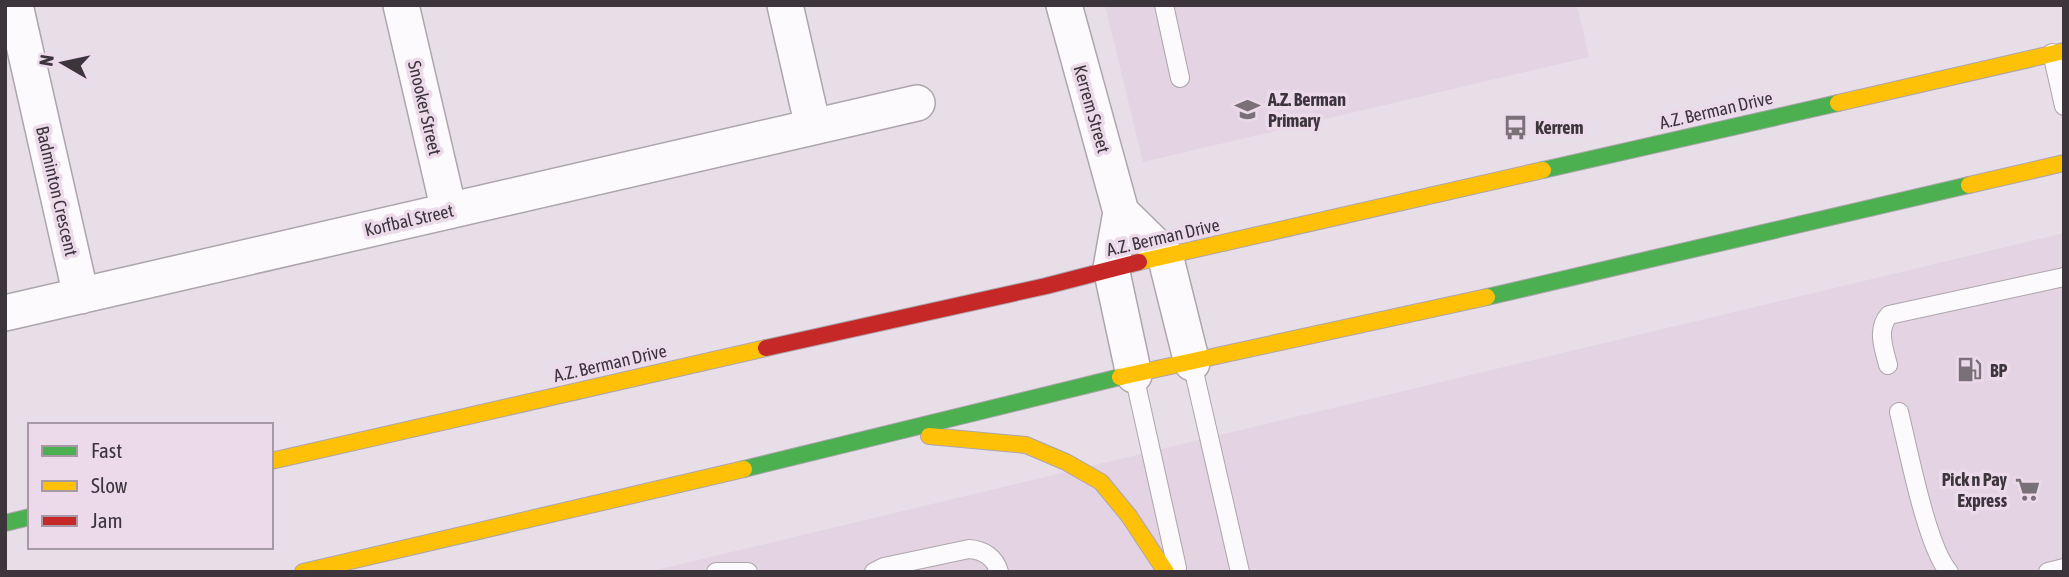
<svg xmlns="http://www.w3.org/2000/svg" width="2069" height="577" viewBox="0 0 2069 577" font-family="'Asap Condensed',sans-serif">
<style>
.built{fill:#e4d3e3}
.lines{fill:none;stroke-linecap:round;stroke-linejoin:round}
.lane-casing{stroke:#aca5ac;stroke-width:20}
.street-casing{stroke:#aca5ac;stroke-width:38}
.fast-casing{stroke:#aca5ac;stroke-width:18}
.slow-casing{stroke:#aca5ac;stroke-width:18}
.jam-casing{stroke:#aca5ac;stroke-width:18}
.lane{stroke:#fcfafc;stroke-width:18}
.street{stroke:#fcfafc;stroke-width:35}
.fast{stroke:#4caf50;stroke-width:16}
.slow{stroke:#ffc107;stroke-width:16}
.jam{stroke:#c62828;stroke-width:16}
.labels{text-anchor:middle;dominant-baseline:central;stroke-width:7;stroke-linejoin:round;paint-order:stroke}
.poi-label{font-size:18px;font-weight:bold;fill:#3d353c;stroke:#ecdaeb;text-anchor:start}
.street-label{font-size:18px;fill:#3d353c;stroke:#ecdaeb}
</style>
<rect width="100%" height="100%" fill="#e8dee8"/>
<path class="built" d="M1105,5H1577L1589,57L1143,162Z
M2064,233V572H648Z"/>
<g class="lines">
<defs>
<path id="lane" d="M1164,5L1180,78
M2052,53L2064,106
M1192,363L1240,572
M1888,365C1884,348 1876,330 1889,315L2064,277
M1134,375L1177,568
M1899,412C1908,448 1927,548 1949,572
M716,572H748
M874,572L884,567L969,549C983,550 995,557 999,572
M2048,572L2064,568"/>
<path id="street" d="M15,5L81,296
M401,5L449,211
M785,5L813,127
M1064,5L1121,212L1111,268L1134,375
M1121,212L1165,255L1192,363
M5,313L917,103"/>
<path id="fast" d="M1543,170L1838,103
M1487,297L1969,185
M744,469L1120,377
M5,523L30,517"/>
<path id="slow" d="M1838,103L2064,51
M1969,185L2064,163
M1139,262L1543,170
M1120,377L1487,297
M929,436L1026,445L1066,462L1101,482L1129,516L1166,572
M271,461L766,348
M303,572L744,469"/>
<path id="jam" d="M766,348L1046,286L1139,262"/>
</defs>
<use href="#lane" class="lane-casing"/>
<use href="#street" class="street-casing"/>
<use href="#fast" class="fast-casing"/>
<use href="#slow" class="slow-casing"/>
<use href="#jam" class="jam-casing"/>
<use href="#lane" class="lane"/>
<use href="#street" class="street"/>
<use href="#fast" class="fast"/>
<use href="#slow" class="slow"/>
<use href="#jam" class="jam"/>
</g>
<defs>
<symbol id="school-bare" viewBox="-9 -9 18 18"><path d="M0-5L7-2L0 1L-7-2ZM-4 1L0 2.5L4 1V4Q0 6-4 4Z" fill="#797078" stroke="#ecdaeb" stroke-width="2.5" paint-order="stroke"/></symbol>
<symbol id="bus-bare" viewBox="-9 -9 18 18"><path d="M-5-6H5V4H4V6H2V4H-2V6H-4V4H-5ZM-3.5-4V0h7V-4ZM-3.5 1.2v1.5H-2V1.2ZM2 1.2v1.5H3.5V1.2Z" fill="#797078" stroke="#ecdaeb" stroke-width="2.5" paint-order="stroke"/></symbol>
<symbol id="fuel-bare" viewBox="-9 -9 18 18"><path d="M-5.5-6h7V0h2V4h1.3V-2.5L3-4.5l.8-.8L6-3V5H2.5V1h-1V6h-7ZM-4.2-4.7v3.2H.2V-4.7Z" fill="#797078" stroke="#ecdaeb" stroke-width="2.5" paint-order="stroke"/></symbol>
<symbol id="supermarket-bare" viewBox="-9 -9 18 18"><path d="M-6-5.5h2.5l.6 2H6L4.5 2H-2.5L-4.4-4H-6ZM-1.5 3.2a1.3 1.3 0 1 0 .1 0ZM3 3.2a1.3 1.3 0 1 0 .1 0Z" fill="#797078" stroke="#ecdaeb" stroke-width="2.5" paint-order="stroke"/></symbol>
</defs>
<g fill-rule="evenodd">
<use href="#school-bare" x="1230" y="92" width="35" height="35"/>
<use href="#bus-bare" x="1498" y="110" width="35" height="35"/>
<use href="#fuel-bare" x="1952" y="352" width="35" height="35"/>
<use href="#supermarket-bare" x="2010" y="472" width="35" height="35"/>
</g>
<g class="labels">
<g class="poi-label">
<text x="1268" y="99">A.Z. Berman<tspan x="1268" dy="21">Primary</tspan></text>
<text x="1535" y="127">Kerrem</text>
<text x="1990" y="370">BP</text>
<text x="2007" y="479" text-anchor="end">Pick n Pay<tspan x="2007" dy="21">Express</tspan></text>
</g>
<g class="street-label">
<text transform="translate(425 108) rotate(77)">Snooker Street</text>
<text transform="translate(1092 109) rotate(74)">Kerrem Street</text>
<text transform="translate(1716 110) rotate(-13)">A.Z. Berman Drive</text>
<text transform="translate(57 191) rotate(77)">Badminton Crescent</text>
<text transform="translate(409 220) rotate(-13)">Korfbal Street</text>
<text transform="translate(1163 237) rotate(-13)">A.Z. Berman Drive</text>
<text transform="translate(610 363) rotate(-13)">A.Z. Berman Drive</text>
</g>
</g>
<rect width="2069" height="577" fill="none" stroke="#3d353c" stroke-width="14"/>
<rect x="28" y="423" width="245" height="126" fill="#ecdaeb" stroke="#a698a5" stroke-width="2"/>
<rect x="42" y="446" width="35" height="10" fill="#4caf50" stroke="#a698a5" stroke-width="2"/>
<text x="91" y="458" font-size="21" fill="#3d353c">Fast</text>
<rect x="42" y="481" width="35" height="10" fill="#ffc107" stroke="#a698a5" stroke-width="2"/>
<text x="91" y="493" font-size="21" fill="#3d353c">Slow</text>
<rect x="42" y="516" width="35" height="10" fill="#c62828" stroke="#a698a5" stroke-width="2"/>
<text x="91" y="528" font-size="21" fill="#3d353c">Jam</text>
<g transform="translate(63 63) rotate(279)" stroke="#ecdaeb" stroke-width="5" paint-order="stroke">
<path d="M0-5L12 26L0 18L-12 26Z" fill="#3d353c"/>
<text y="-10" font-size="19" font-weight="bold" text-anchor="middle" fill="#3d353c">N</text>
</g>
</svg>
